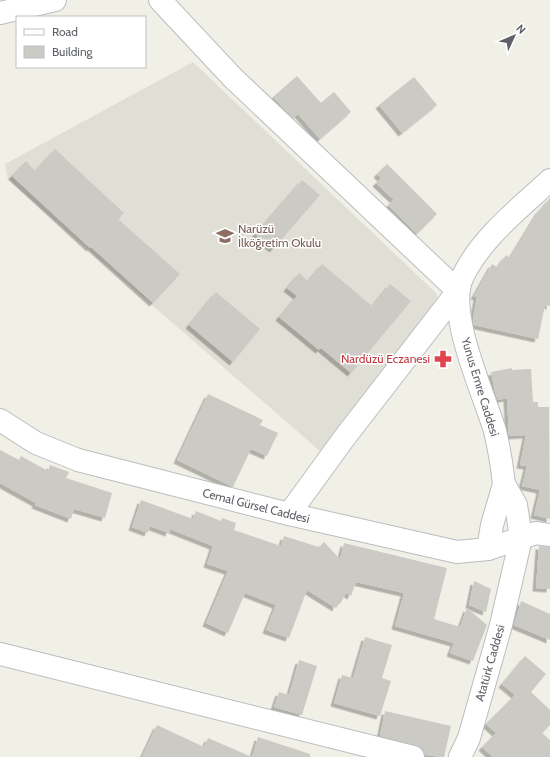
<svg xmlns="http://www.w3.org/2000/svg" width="550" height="757" font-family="Cabin,sans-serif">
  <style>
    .education { fill: #e0dfd5 }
    .building { fill: #cccac4; filter: url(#shadow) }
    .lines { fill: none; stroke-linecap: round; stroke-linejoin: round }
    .minor-casing { stroke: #bbbdc2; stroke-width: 24 }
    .minor { stroke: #fff; stroke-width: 22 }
    .labels { text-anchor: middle; stroke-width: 3; stroke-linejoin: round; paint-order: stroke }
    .education-label { font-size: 12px; fill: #785e54; stroke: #fff; text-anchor: start }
    .health-label { font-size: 12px; fill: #be3a42; stroke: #fff; text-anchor: end }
    .street-label { font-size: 12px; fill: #5e6167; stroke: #fff }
  </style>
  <defs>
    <filter id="shadow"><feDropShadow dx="-3.5" dy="3.5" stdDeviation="0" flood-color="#0004"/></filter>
  </defs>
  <rect width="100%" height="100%" fill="#f0f0e7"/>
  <path class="education" d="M193 62 436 293 440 304 320 451 8 180 5 164Z"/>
  <g class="building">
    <path d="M297 76 321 103 334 92 351 112 320 139 298 114 293 118 273 97Z"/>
    <path d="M414 77 437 105 402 133 379 105Z"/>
    <path d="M55 149 124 213 118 219 180 274 153 303 91 247 90 248 12 176 26 161 35 171Z"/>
    <path d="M387 164 437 214 417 234 388 205 394 200 376 183 381 178 377 174Z"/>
    <path d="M302 180 320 195 273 249 255 234Z"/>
    <path d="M550 198V306L545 305 538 339 474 325 473 318 477 297 474 296 492 264 497 267 506 255 510 258 538 212Z"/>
    <path d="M322 264 372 306 390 284 411 301 351 373 321 348 319 350 279 317 297 296 287 288 299 273 308 281Z"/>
    <path d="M216 292 260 329 233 362 189 325Z"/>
    <path d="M512 368V370L531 369 533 402H538V407H549L550 519 534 515 540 490 522 486 527 466 520 465 526 435 509 436 507 398 498 400 495 392 491 372Z"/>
    <path d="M208 394 263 420 260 425 278 433 267 456 251 449 233 487 177 460Z"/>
    <path d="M0 450 19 460 21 456 48 471 50 465 69 472 66 478 112 493 105 518 74 509 71 519 35 505 36 503 0 483Z"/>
    <path d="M141 500 193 519 196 511 221 521 222 518 236 523 234 530 281 546 284 536 319 547 324 542 340 559 344 543 447 568 434 619 460 627 467 608 487 625 473 661 450 653 454 643 395 626 404 593 356 582 351 596 346 593 340 604 337 603 336 608 307 590 289 638 266 630 276 605 245 593 228 633 206 623 228 571 207 564 213 546 170 529 169 533 150 526 148 533 132 527Z"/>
    <path d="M539 546 550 547V589L536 588Z"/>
    <path d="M474 581 491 589 486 612 469 605Z"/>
    <path d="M521 601 550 614V640L514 625Z"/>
    <path d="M365 637 392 645 382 678 391 681 380 716 334 703 342 675 353 678Z"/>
    <path d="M525 656 546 674 531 692 550 710V725L542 733 550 740V757H493L482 747 496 733 486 724 515 695 502 684Z"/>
    <path d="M299 660 317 666 302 715 274 707 279 692 289 695Z"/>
    <path d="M385 711 451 726 444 757 425 755 422 748 416 745 380 736Z"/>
    <path d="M157 725 204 747 208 738 252 757H142Z"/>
    <path d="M258 737 310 754V757H252Z"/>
  </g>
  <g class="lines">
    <g class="minor-casing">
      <g id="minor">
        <path d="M160 0 233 78 458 291 345 437 289 514"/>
        <path d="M0 13 55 0"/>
        <path d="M0 420 36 443 78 460 289 514 457 552 488 549 536 533 550 535"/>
        <path d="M504 484C502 466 499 448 495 431 484 394 445 311 463 276 482 237 519 209 550 180"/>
        <path d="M0 654 413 757"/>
        <path d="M460 757 469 738 501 625 521 538 516 505 504 484 492 525 488 549"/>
      </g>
    </g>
    <use href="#minor" class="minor"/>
  </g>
  <defs>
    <g id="school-bare" transform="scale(1.38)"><path d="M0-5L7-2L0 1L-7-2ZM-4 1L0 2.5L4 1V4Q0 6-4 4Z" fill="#8d6e63" stroke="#fff" stroke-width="2.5" paint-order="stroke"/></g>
    <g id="pharmacy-bare" transform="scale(1.38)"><path d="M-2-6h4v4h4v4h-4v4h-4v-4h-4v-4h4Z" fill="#e0444e" stroke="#fff" stroke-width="2.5" paint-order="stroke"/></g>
  </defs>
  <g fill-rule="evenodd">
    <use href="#school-bare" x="225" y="236"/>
    <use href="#pharmacy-bare" x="443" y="359"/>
  </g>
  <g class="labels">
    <g class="education-label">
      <text x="238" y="233">Narüzü<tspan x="238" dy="14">İlköğretim Okulu</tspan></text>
    </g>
    <g class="health-label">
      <text x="430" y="363">Nardüzü Eczanesi</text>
    </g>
    <g class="street-label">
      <text transform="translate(480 387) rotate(73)" y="4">Yunus Emre Caddesi</text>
      <text transform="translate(256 506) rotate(14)" y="4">Cemal Gürsel Caddesi</text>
      <text transform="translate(490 663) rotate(-74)" y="4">Atatürk Caddesi</text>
    </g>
  </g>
  <rect x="16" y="16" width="130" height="52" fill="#ffffff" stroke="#bfc0c2"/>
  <rect x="24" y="29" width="20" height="6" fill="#ffffff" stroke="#bfc0c2"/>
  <text x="52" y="36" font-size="12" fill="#5e6167">Road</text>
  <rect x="24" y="46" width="20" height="12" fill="#cccac4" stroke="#bfc0c2"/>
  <text x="52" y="56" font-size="12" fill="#5e6167">Building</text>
  <g transform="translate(514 36) rotate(46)" stroke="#ffffff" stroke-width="3" paint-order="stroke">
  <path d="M0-3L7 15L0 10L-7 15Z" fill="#5e6167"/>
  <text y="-6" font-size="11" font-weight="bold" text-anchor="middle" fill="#5e6167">N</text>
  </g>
</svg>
